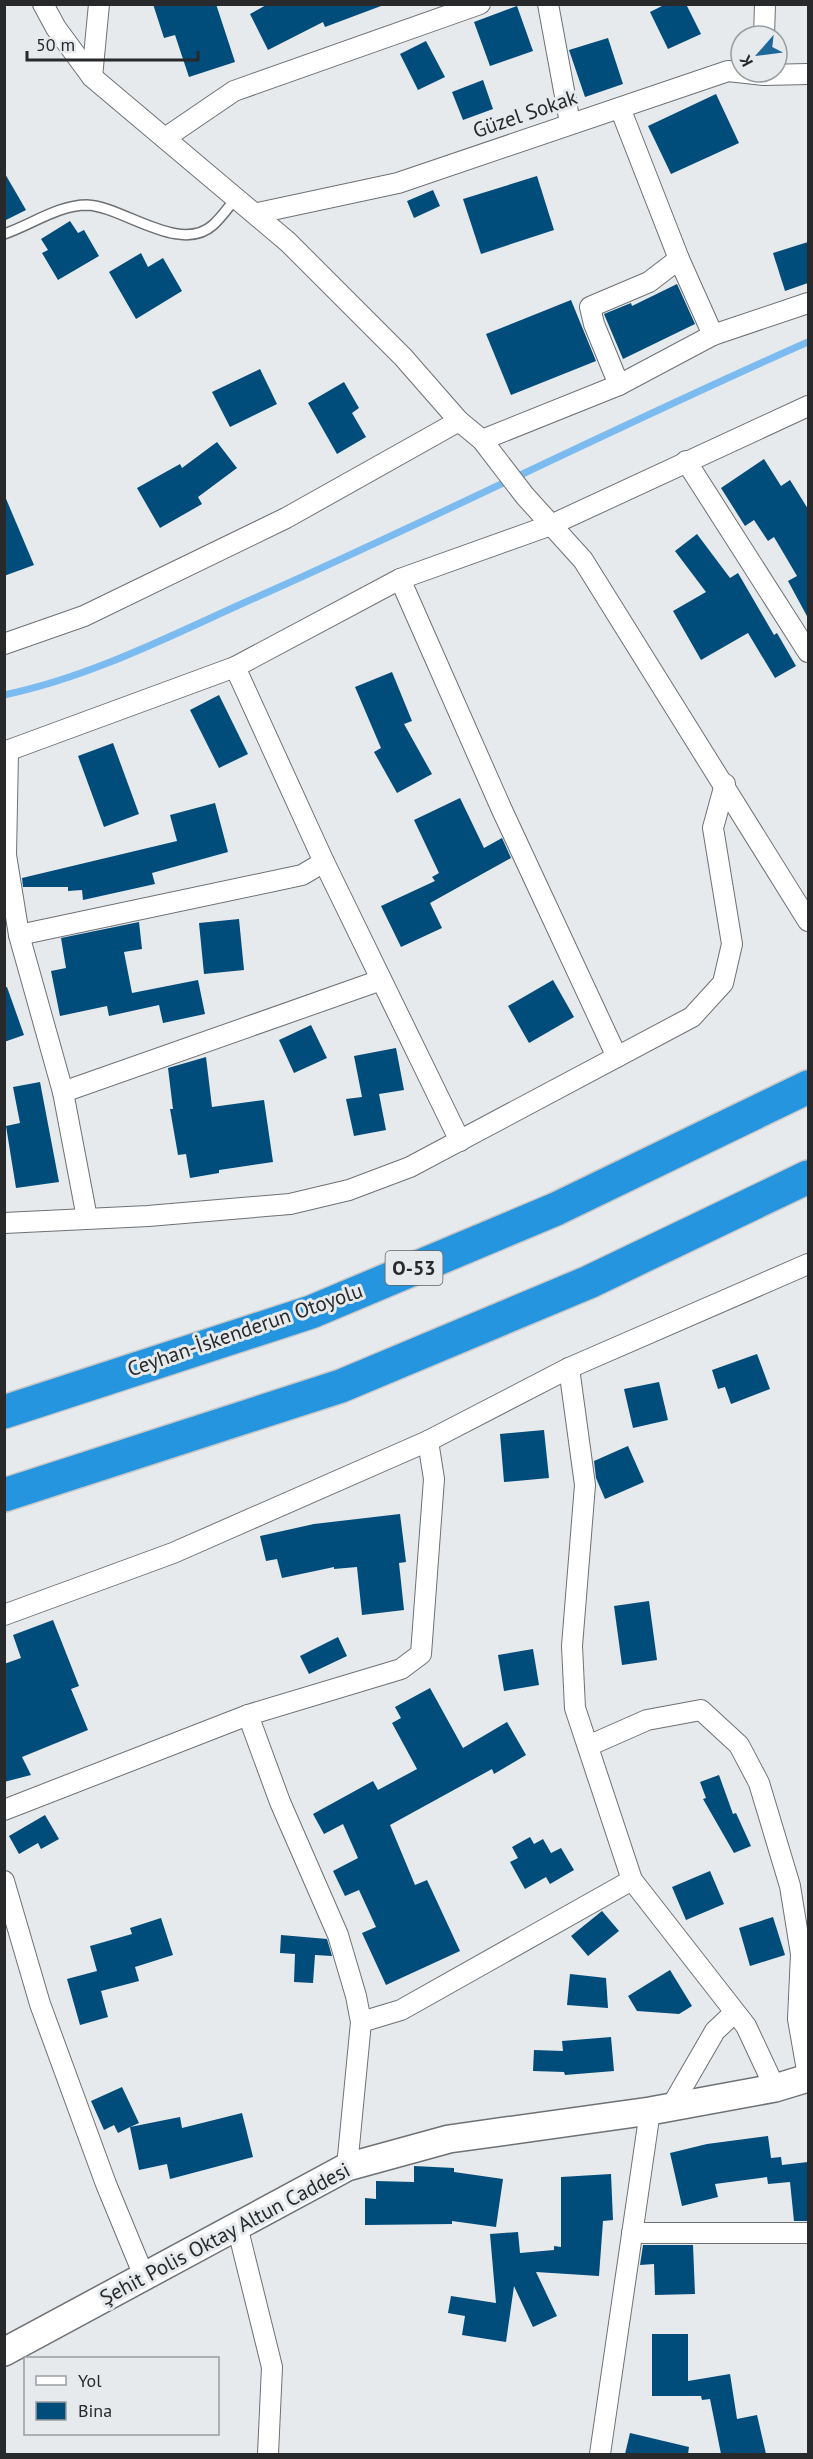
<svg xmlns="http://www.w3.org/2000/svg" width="813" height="2459" font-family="'PT Sans',sans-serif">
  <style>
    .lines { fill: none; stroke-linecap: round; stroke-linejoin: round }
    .stream { stroke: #7bbbf0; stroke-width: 7 }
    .building { fill: #004c7a }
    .lane-casing { stroke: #6e7174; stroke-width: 12 }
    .street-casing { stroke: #6e7174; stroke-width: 22 }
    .secondary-casing { stroke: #6e7174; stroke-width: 30 }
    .highway-casing { stroke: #c7c7c8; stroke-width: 36 }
    .lane { stroke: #fff; stroke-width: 9 }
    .street { stroke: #fff; stroke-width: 20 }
    .secondary { stroke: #fff; stroke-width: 27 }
    .highway { stroke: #2595e0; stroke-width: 33 }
    .labels { text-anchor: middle; stroke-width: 6; stroke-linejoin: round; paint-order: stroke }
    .shield { fill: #e7eaed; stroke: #616364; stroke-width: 1.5 }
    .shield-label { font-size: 20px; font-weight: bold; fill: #27292a }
    .street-label { font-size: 21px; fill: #27292a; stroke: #e7eaed }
  </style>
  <rect width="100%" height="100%" fill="#e7eaed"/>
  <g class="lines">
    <path class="stream" d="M4 695C96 676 181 630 266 593 448 512 626 422 808 342"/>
  </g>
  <g class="building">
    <path d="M153 4H216L235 62 189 77 175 35 164 38Z"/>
    <path d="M268 4H381V6L325 27 323 22 268 50 250 14Z"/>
    <path d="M666 4H686L701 34 668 49 650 12Z"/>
    <path d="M517 6 533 51 490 66 474 22Z"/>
    <path d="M608 38 623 84 585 97 569 50Z"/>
    <path d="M426 41 445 77 418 90 400 54Z"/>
    <path d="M483 80 493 109 463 120 452 92Z"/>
    <path d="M716 94 739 143 671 174 648 126Z"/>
    <path d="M4 172 26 210 4 221Z"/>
    <path d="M537 176 554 230 481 254 463 199Z"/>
    <path d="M433 190 440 206 414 218 407 201Z"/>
    <path d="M70 221 78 233 84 230 99 256 58 280 42 253 48 250 41 239Z"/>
    <path d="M808 242V283L785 291 773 253Z"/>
    <path d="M141 253 148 267 163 258 182 291 136 319 109 272Z"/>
    <path d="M677 284 695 324 623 359 604 314 631 303 632 306Z"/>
    <path d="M571 300 596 361 511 395 486 334Z"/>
    <path d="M260 369 277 404 230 427 212 392Z"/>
    <path d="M344 382 359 408 352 413 366 437 337 454 308 403Z"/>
    <path d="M217 442 237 468 198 497 202 504 160 528 137 488 180 464 182 468Z"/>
    <path d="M764 459 781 486 790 480 808 509V618L788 581 797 576 774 537 768 541 754 520 745 526 721 488Z"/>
    <path d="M4 494 34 565 4 576Z"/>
    <path d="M697 534 730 578 738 573 774 635 777 633 796 666 775 678 748 633 701 660 673 611 706 592 675 551Z"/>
    <path d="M392 672 412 721 404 724 432 774 397 793 374 752 381 748 355 687Z"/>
    <path d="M219 695 248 754 219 768 190 710Z"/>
    <path d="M113 743 139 814 104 827 78 756Z"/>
    <path d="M460 798 484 848 502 838 511 858 430 903 442 928 401 947 381 906 435 881 432 877 439 873 414 820Z"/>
    <path d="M215 803 228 852 152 873 155 884 83 900 82 890 68 891V887H23L22 878 177 841 170 815Z"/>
    <path d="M239 919 244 970 204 974 199 923Z"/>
    <path d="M139 922 142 949 124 952 132 993 198 980 205 1014 163 1023 159 1005 109 1016 107 1006 60 1016 51 971 66 968 61 938Z"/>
    <path d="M553 980 574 1017 529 1043 508 1006Z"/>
    <path d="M7 987 24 1035 4 1042V988Z"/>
    <path d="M311 1025 327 1058 294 1073 279 1040Z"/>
    <path d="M396 1048 404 1090 379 1094 386 1130 354 1136 346 1099 362 1097 354 1056Z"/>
    <path d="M206 1057 212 1107 264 1100 273 1162 219 1170V1173L190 1178 186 1154 178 1155 170 1109H173L168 1068Z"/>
    <path d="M40 1082 59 1182 16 1188 6 1126 20 1123 13 1087Z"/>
    <path d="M757 1354 770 1389 731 1404 725 1387 718 1389 712 1370Z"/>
    <path d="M659 1382 668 1420 633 1428 624 1389Z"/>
    <path d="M544 1430 549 1478 504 1482 500 1434Z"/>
    <path d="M628 1446 644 1482 605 1499 596 1478 594 1461Z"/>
    <path d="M400 1514 406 1562 399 1563 404 1610 362 1615 357 1567 334 1569V1567L282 1578 277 1559 266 1561 260 1536 314 1524Z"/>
    <path d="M649 1601 657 1660 622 1665 614 1606Z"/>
    <path d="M53 1620 79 1686 71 1689 88 1730 22 1757 31 1775 4 1782V1664L21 1658 13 1635Z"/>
    <path d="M338 1637 347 1656 309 1674 300 1656Z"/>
    <path d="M533 1649 539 1685 504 1691 498 1655Z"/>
    <path d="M430 1688 463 1748 507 1722 526 1755 494 1774 492 1769 390 1825 415 1885 427 1880 460 1951 386 1985 362 1933 376 1927 359 1890 345 1896 333 1871 358 1858 343 1824 324 1834 313 1814 373 1781 378 1790 417 1769 392 1723 401 1718 395 1707Z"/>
    <path d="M719 1775 733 1814 736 1813 751 1846 734 1853 703 1799 706 1798 700 1782Z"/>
    <path d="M45 1815 59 1839 41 1849 38 1843 19 1854 9 1836Z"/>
    <path d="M530 1837 534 1844 543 1839 551 1853 561 1848 574 1870 550 1884 546 1877 525 1889 510 1862 518 1858 512 1847Z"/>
    <path d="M710 1871 724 1904 686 1920 672 1887Z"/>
    <path d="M602 1911 619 1931 588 1956 571 1936Z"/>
    <path d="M773 1917 785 1955 750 1966 739 1928Z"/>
    <path d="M161 1918 173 1955 135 1967 139 1981 101 1991 108 2017 80 2025 67 1979 97 1971 90 1946 132 1934 130 1928Z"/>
    <path d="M281 1935 327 1939 332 1956 315 1955 313 1983 294 1982 295 1954 280 1953Z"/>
    <path d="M670 1970 692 2006 679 2014 637 2011 628 1996Z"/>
    <path d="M570 1974 606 1978 608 2008 567 2005Z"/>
    <path d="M611 2037 614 2071 565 2075 564 2072 533 2071 534 2050 563 2051 562 2041Z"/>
    <path d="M122 2087 139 2123 130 2127 180 2117 182 2128 242 2113 253 2157 170 2179 167 2164 139 2170 130 2127 118 2133 114 2125 104 2130 91 2101Z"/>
    <path d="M768 2136 771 2158 781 2157 782 2165 808 2162V2221H794L790 2182 768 2184 767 2177 715 2184 718 2197 682 2206 670 2153 707 2144Z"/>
    <path d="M414 2166 454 2168V2172L503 2179 496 2227 452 2221V2224L365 2225V2198L376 2199V2181L414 2182Z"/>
    <path d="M611 2174 613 2220 603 2221 599 2276 536 2272 557 2316 533 2327 514 2286 506 2342 462 2335 465 2316 448 2313 451 2296 496 2303 490 2234 518 2232 520 2253 554 2250V2246L561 2247V2177Z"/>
    <path d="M643 2245H693L695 2294 655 2295 654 2264 640 2265Z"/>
    <path d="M652 2334H688V2381L730 2374 737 2419 757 2415 766 2454H721L710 2399 702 2400 701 2396H652Z"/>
    <path d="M630 2433 689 2447 688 2454H625Z"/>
  </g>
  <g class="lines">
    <g class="lane-casing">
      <path id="lane" d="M4 234C31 225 58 205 87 205 122 206 180 255 213 225 222 217 229 206 237 197"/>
    </g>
    <g class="street-casing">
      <g id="street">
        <path d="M43 4 56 28 92 77 288 242 403 357 459 421 482 440 525 496 583 560 808 921"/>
        <path d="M548 4 570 123"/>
        <path d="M764 36 765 4"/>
        <path d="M92 77 99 4"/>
        <path d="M620 108 679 259 713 335"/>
        <path d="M165 138 234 91 480 4"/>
        <path d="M258 213 398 183 728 71 764 75 808 74"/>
        <path d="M619 385 594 324 590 307 649 282 679 259"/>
        <path d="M482 440 619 385 713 335 808 303"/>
        <path d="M686 461 808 652"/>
        <path d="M400 579 502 810 617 1057"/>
        <path d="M4 644 84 616 286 518 459 421"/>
        <path d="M235 667 324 862 460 1141"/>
        <path d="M4 752 235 667 400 579 551 525 808 406"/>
        <path d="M8 752 6 855 19 935 63 1092 87 1218"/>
        <path d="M19 935 302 875 324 862"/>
        <path d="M63 1092 381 980"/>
        <path d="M4 1223 148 1216 290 1204 349 1190 410 1167 692 1017 723 983 732 944 713 828 725 784"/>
        <path d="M569 1368 585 1485 572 1646 575 1708 632 1880 746 2026 775 2088"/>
        <path d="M4 1615 173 1553 428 1441 569 1368 808 1264"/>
        <path d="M248 1715 280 1802 338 1935 356 1996 361 2022 347 2167"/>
        <path d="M588 1746 647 1720 701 1710 739 1745 759 1783 790 1886 801 1954 798 2019 808 2076"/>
        <path d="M4 1810 248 1715 401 1669 421 1654 434 1479 428 1441"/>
        <path d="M4 1881 40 2004 106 2184 144 2276"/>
        <path d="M361 2022 401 2010 632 1880"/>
        <path d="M671 2107 715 2031 734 2013"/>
        <path d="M237 2226 272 2367 268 2454"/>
        <path d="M632 2233H808"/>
        <path d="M600 2454 650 2111"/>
      </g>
    </g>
    <g class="secondary-casing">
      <path id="secondary" d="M4 2352 347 2167 449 2139 650 2111 775 2088 808 2078"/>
    </g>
    <g class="highway-casing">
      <g id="highway">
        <path d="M4 1412 311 1312 556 1209 808 1087"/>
        <path d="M4 1495 341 1386 589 1282 808 1177"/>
      </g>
    </g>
    <use href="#lane" class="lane"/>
    <use href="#street" class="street"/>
    <use href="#secondary" class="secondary"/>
    <use href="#highway" class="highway"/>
  </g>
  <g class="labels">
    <rect class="shield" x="385.5" y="1251" width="57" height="34" rx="4.5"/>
    <g class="shield-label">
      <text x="414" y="1275">O-53</text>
    </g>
    <g class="street-label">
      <text transform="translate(525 114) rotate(-19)" y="7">Güzel Sokak</text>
      <text transform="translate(245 1330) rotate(-19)" y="7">Ceyhan-İskenderun Otoyolu</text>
      <text transform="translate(225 2234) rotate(-28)" y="7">Şehit Polis Oktay Altun Caddesi</text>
    </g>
  </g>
  <rect width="813" height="2459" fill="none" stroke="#27292a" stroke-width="12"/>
  <rect x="24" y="2357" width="195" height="78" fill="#e7eaed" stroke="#9a9d9f" stroke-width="1.5"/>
  <rect x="36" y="2376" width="30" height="9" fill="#ffffff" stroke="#9a9d9f" stroke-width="1.5"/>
  <text x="78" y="2387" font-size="18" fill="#27292a">Yol</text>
  <rect x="36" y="2402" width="30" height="18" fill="#004c7a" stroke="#9a9d9f" stroke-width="1.5"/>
  <text x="78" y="2417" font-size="18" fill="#27292a">Bina</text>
  <g transform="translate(759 54) rotate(242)"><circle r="28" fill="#e7eaed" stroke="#9a9d9f" stroke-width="1.5"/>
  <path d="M0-4.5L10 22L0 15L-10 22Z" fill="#1f679b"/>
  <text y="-9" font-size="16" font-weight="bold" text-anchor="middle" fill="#27292a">K</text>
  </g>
  <path d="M27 51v9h171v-9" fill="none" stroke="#27292a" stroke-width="3"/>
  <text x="36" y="51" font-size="18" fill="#27292a" stroke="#e7eaed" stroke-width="4.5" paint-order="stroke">50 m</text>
</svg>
